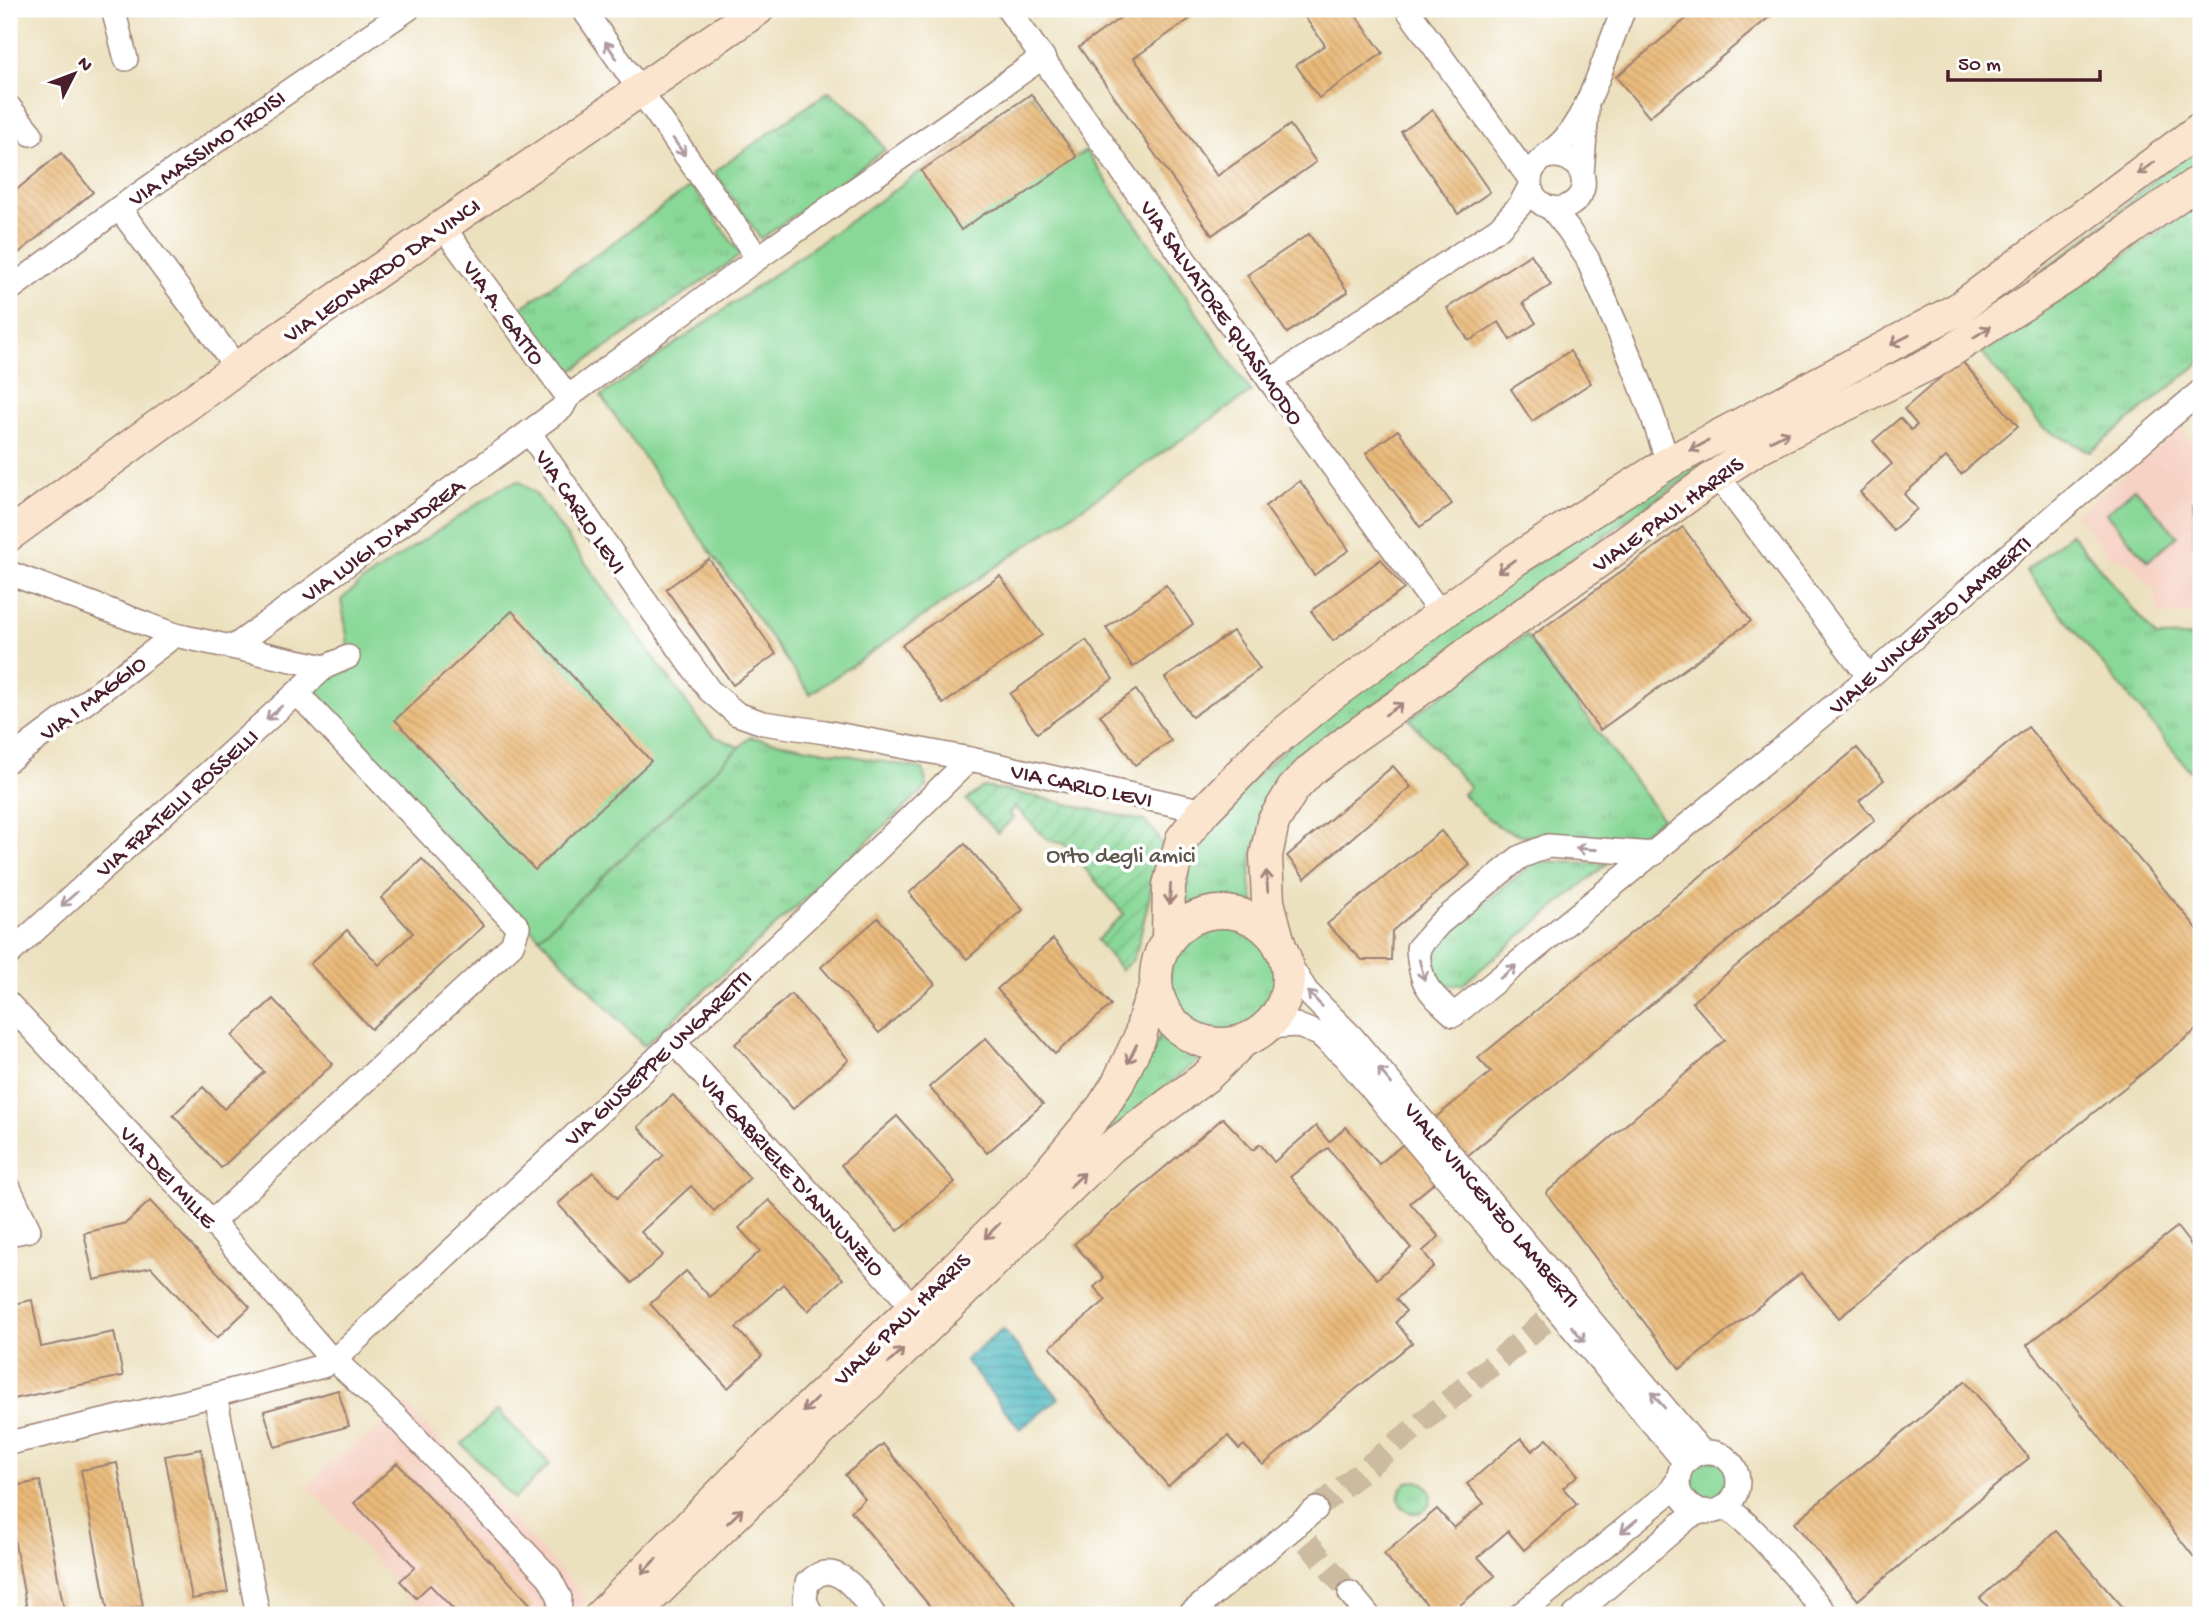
<svg xmlns="http://www.w3.org/2000/svg" width="2210" height="1624" font-family="'Gochi Hand',sans-serif">
  <style>
    .built { fill: #f6d2c4 }
    .grass { fill: url(#grass-tufts); stroke: #6a7c62; stroke-width: 2 }
    .garden { fill: url(#garden-furrows); stroke: #6a7c62; stroke-width: 2 }
    .pitch { fill: #89d898; stroke: #6a7c62; stroke-width: 2 }
    .water { fill: url(#water-rules); stroke: #4a6c75; stroke-width: 2 }
    .building { fill: url(#building-back-hatch); fill-rule: evenodd }
    .lines { fill: none; stroke-linecap: round; stroke-linejoin: round }
    .street-tunnel { stroke: #ccbaa1; stroke-width: 23; stroke-dasharray: 23 11; stroke-linecap: butt }
    .street-casing { stroke: #9b8075; stroke-width: 26 }
    .secondary-casing { stroke: #9b8075; stroke-width: 35 }
    .street { stroke: #fff; stroke-width: 23 }
    .secondary { stroke: #fbe5cf; stroke-width: 32 }
    .oneway { stroke: #ae9aa0 }
    .oneway2 { stroke: #a2827d }
    .labels { text-anchor: middle; stroke-width: 7; stroke-linejoin: round; paint-order: stroke }
    .street-label { font-size: 23px; fill: #4a1f2b; stroke: #fff }
    .park-label { font-size: 23px; fill: #5d564c; stroke: #fff }
  </style>
  <defs>
    <pattern id="grass-tufts" width="24" height="20" patternUnits="userSpaceOnUse" patternTransform="scale(1.75)"><rect width="24" height="20" fill="#89d898"/><path d="M3 7l-1-3M5 7V3M7 7l1-3M15 17l-1-3M17 17v-4M19 17l1-3" fill="none" stroke="#78b983"/></pattern>
    <pattern id="garden-furrows" width="10" height="10" patternUnits="userSpaceOnUse" patternTransform="scale(1.75)"><rect width="10" height="10" fill="#89d898"/><path d="M-1 1l2-2M0 10L10 0M9 11l2-2" fill="none" stroke="#78b983"/></pattern>
    <pattern id="water-rules" width="6" height="5" patternUnits="userSpaceOnUse" patternTransform="scale(1.75)"><rect width="6" height="5" fill="#49b8bf"/><path d="M0 2.5h6" fill="none" stroke="#3f959b"/></pattern>
    <pattern id="building-back-hatch" width="6" height="6" patternUnits="userSpaceOnUse" patternTransform="scale(1.75)"><rect width="6" height="6" fill="#e9b979"/><path d="M-1 5l2 2M0 0l6 6M5-1l2 2" fill="none" stroke="#c99f69"/></pattern>
  </defs>
  <rect width="100%" height="100%" fill="#fff"/>
  <filter id="ink" filterUnits="userSpaceOnUse"><feTurbulence type="fractalNoise" baseFrequency=".0143" numOctaves="2"/><feDisplacementMap in="SourceGraphic" scale="14" xChannelSelector="R" yChannelSelector="G"/><feConvolveMatrix kernelMatrix="1 2 1 2 8 2 1 2 1" color-interpolation-filters="sRGB"/></filter>
  <filter id="wash" filterUnits="userSpaceOnUse"><feTurbulence type="fractalNoise" baseFrequency=".00686" numOctaves="4" result="noise"/><feDisplacementMap in="SourceGraphic" scale="28" xChannelSelector="R" yChannelSelector="G"/><feGaussianBlur stdDeviation="1.57" result="paint"/><feColorMatrix in="noise" values="0 0 0 0 0 0 0 0 0 0 0 0 0 0 0 0 0 1.4 0 .05"/><feComposite in="paint" operator="in"/></filter>
  <g filter="url(#wash)">
    <rect width="100%" height="100%" fill="#ece1bf"/>
    <g class="built">
      <path d="M2181 429 2201 452V613L2159 615 2153 589 2132 565 2110 555 2075 515Z"/>
      <path d="M405 1403 588 1600 572 1615H442L434 1608 425 1615 307 1486 332 1461 374 1432Z"/>
    </g>
    <g class="grass">
      <path d="M829 91 866 122 885 150 761 239 714 172Z"/>
      <path d="M2201 137V164L1960 332 1809 405 1692 474 1526 591 1470 635 1317 745 1290 767 1273 795 1252 857 1250 882 1255 906C1224 893 1210 894 1180 909L1197 833 1314 721 1636 492 2008 295 2058 260 2116 214Z"/>
      <path d="M692 186 741 255 563 377 517 311Z"/>
      <path d="M2201 203V362L2090 452 2043 428 1982 353 1994 343 2020 328Z"/>
      <path d="M2071 533 2156 637 2201 636V784L2026 571Z"/>
      <path d="M1526 635 1662 818 1642 834 1629 838C1593 838 1536 844 1504 829 1489 822 1474 806 1463 794L1470 787 1409 719Z"/>
      <path d="M750 737 923 769 927 787 644 1046 539 937Z"/>
      <path d="M1537 861 1607 864 1463 984C1459 984 1455 986 1451 985 1432 983 1426 957 1434 942Z"/>
      <circle cx="1224" cy="977" r="54"/>
      <path d="M1162 1031 1173 1044 1204 1055 1111 1132 1075 1165C1111 1123 1139 1082 1162 1031Z"/>
      <circle cx="1709" cy="1482" r="23"/>
      <circle cx="1415" cy="1497" r="16"/>
    </g>
    <path class="garden" d="M983 787 1009 791 1144 821 1155 832 1162 845 1137 949 1132 961 1121 970 1097 940 1124 914 1064 844 1048 840 1015 807 1009 813 1013 818 998 833 966 800Z"/>
    <g class="pitch">
      <path d="M1031 94 1076 157 1086 151 1251 392 810 694 601 396Z"/>
      <path d="M519 481 535 493 702 724 714 736 739 747 539 937 311 695 348 657C349 637 344 619 341 600L360 583 504 486Z"/>
      <path d="M2135 488 2177 536 2148 561 2106 513Z"/>
      <path d="M497 1410 550 1464 514 1499 462 1444Z"/>
    </g>
    <path class="water" d="M1003 1329 1059 1398 1020 1429 965 1360Z"/>
    <g id="blocks">
      <g class="building">
        <path d="M1133 9H1204L1134 58 1217 176 1290 125 1316 162 1212 235 1079 47Z"/>
        <path d="M1299 9H1351L1383 53 1319 98 1296 65 1325 45Z"/>
        <path d="M1698 9H1779L1649 117 1616 77Z"/>
        <path d="M1031 94 1077 157 1014 202 987 212 961 230 921 171Z"/>
        <path d="M1433 110 1490 192 1458 214 1401 132Z"/>
        <path d="M61 153 93 192 9 261V196Z"/>
        <path d="M1309 234 1348 292 1287 333 1247 275Z"/>
        <path d="M1531 254 1551 285 1523 303 1536 323 1510 340 1499 322 1469 341 1447 308Z"/>
        <path d="M1570 351 1591 383 1532 421 1511 389Z"/>
        <path d="M1961 360 2018 426 1961 474 1946 457 1904 494 1917 509 1893 530 1860 492 1892 464 1873 441 1900 418 1911 430 1917 425 1904 409Z"/>
        <path d="M1398 430 1452 504 1420 527 1366 453Z"/>
        <path d="M1300 481 1349 550 1314 575 1265 506Z"/>
        <rect x="2192" y="507" width="9" height="45"/>
        <path d="M1683 527 1751 621 1600 730 1532 636Z"/>
        <path d="M709 559 776 654 733 685 666 589Z"/>
        <path d="M1381 559 1404 589 1333 641 1311 611Z"/>
        <path d="M1000 576 1042 635 943 704 902 645Z"/>
        <path d="M1166 585 1193 624 1133 667 1106 628Z"/>
        <path d="M512 611 651 761 535 870 395 720Z"/>
        <path d="M1233 631 1260 669 1192 717 1165 678Z"/>
        <path d="M1086 640 1113 679 1037 733 1010 694Z"/>
        <path d="M1136 690 1171 741 1135 765 1100 715Z"/>
        <path d="M2028 727 2201 933V1026L1839 1318 1801 1273 1680 1369 1546 1193 1725 1040 1692 1002Z"/>
        <path d="M1857 748 1884 780 1859 801 1875 820 1410 1203 1439 1237 1423 1251 1434 1266 1396 1299 1406 1311 1396 1322 1412 1343 1263 1465 1244 1445 1239 1449 1228 1436 1168 1486 1050 1347 1106 1300 1094 1287 1104 1278 1074 1244 1223 1118 1253 1150 1260 1144 1274 1162 1316 1126 1329 1142 1346 1127 1379 1164 1491 1072 1478 1058ZM1328 1148 1411 1248 1377 1279 1290 1177Z"/>
        <path d="M1393 766 1411 787 1305 878 1287 856Z"/>
        <path d="M1441 831 1470 865 1392 931 1391 960H1362L1327 924Z"/>
        <path d="M965 844 1023 910 967 959 909 893Z"/>
        <path d="M422 859 484 926 371 1029 310 964 347 930 379 965 413 933 381 898Z"/>
        <path d="M878 918 935 984 879 1033 821 967Z"/>
        <path d="M1053 939 1111 1005 1055 1054 997 989Z"/>
        <path d="M791 994 849 1060 793 1109 735 1044Z"/>
        <path d="M273 999 333 1064 221 1168 173 1115 203 1087 224 1109 264 1072 232 1036Z"/>
        <path d="M986 1038 1043 1104 987 1153 929 1087Z"/>
        <path d="M673 1095 750 1178 714 1211 691 1186 641 1232 663 1255 632 1283 558 1204 593 1172 617 1198 664 1155 638 1127Z"/>
        <path d="M897 1116 955 1182 898 1231 841 1165Z"/>
        <path d="M769 1200 843 1279 808 1311 783 1284 736 1328 762 1356 728 1388 650 1304 686 1271 710 1297 760 1251 739 1228Z"/>
        <path d="M150 1201 250 1307 217 1338 151 1267 94 1280 84 1233 126 1223Z"/>
        <path d="M2177 1227 2201 1258V1566L2027 1345Z"/>
        <path d="M32 1300 41 1347 114 1332 123 1376 9 1400V1305Z"/>
        <path d="M1965 1381 2029 1458 1858 1600 1794 1523Z"/>
        <path d="M338 1390 349 1426 275 1447 264 1411Z"/>
        <path d="M1521 1438 1532 1451 1547 1439 1578 1475 1563 1488 1577 1504 1524 1550 1508 1531 1478 1557 1495 1576 1448 1615H1436L1384 1554 1437 1509 1454 1528 1484 1503 1467 1484Z"/>
        <path d="M883 1444 1024 1615H937L851 1511 865 1499 845 1475Z"/>
        <path d="M201 1449 228 1592 192 1599 165 1456Z"/>
        <path d="M117 1463 143 1606 108 1613 81 1470Z"/>
        <path d="M397 1463 533 1607 524 1615H459L430 1585 416 1598 400 1581 415 1567 354 1503Z"/>
        <path d="M40 1481 65 1615H28L9 1511V1487Z"/>
        <path d="M2056 1531 2130 1615H1995L1980 1598Z"/>
      </g>
    </g>
  </g>
  <g filter="url(#ink)">
    <use href="#blocks" fill-opacity="0" stroke="#9b8075" stroke-width="2"/>
    <g class="lines">
      <g class="street-tunnel">
        <path d="M1316 1509 1558 1311"/>
        <path d="M1307 1542 1350 1593"/>
      </g>
      <g class="street-casing">
        <g id="street">
          <path d="M113 9 126 59"/>
          <path d="M583 9 758 258"/>
          <path d="M1008 9 1270 381 1441 614"/>
          <path d="M1407 9 1530 179"/>
          <path d="M1043 57 758 258 568 397 562 408 529 432 638 591 709 690 737 714 763 723 825 732 970 759 1204 811"/>
          <path d="M9 107 31 134"/>
          <path d="M1546 157C1580 149 1597 189 1570 205 1549 217 1525 197 1531 174 1535 160 1558 149 1567 136 1595 100 1606 50 1624 9"/>
          <path d="M1582 174 1587 109"/>
          <path d="M119 208 237 368"/>
          <path d="M1551 208 1568 229 1587 258 1632 362 1652 414 1668 463"/>
          <path d="M443 227 568 397"/>
          <path d="M9 290 119 208 408 9"/>
          <path d="M1270 381 1499 228 1520 205 1530 186"/>
          <path d="M1717 475 1869 677"/>
          <path d="M9 573 175 635 325 667"/>
          <path d="M235 646 529 432"/>
          <path d="M9 760 175 635"/>
          <path d="M1654 854 1548 846 1520 857 1439 924 1418 948C1420 985 1428 991 1454 1015L1869 677 1998 564 2201 391"/>
          <path d="M9 954 325 667 348 657"/>
          <path d="M1284 956 1307 992 1352 1037 1702 1452"/>
          <path d="M9 1004 212 1222 325 1352"/>
          <path d="M1267 1027 1296 1025 1319 1034 1345 1057 1685 1462"/>
          <path d="M673 1041 912 1306"/>
          <path d="M9 1188 29 1230 9 1234"/>
          <path d="M212 1222 512 945 518 927 297 693"/>
          <path d="M342 1353 814 911 970 759"/>
          <path d="M342 1367 394 1415 549 1577 560 1598 559 1615"/>
          <path d="M215 1395 258 1615"/>
          <path d="M9 1443 215 1395 323 1366"/>
          <circle cx="1708" cy="1482" r="30"/>
          <path d="M1725 1507C1760 1529 1799 1583 1827 1615"/>
          <path d="M1350 1593 1368 1615"/>
          <path d="M812 1615 805 1601 807 1583C811 1580 816 1575 820 1574 843 1566 864 1599 874 1615"/>
          <path d="M1189 1615 1316 1509"/>
          <path d="M1520 1615 1670 1492 1678 1480"/>
          <path d="M1575 1615 1690 1516 1704 1511"/>
        </g>
      </g>
      <g class="secondary-casing">
        <g id="secondary">
          <path d="M9 535 237 368 758 9"/>
          <circle cx="1222" cy="978" r="66"/>
          <path d="M1168 938 1169 885 1182 839 1204 811 1262 751 1327 698 1515 560 1668 463 1958 309 2201 128"/>
          <path d="M1280 947 1268 902 1266 856 1273 822 1293 789 1311 770 1349 740 1409 698 1475 648 1585 571 1717 475 1761 446 1935 361 2069 275 2132 228 2201 180"/>
          <path d="M601 1615 768 1446 946 1277 1039 1184 1102 1108 1118 1083 1140 1037 1146 1012 1155 990"/>
          <path d="M633 1615 1111 1147 1207 1076 1241 1043"/>
        </g>
      </g>
      <use href="#street" class="street"/>
      <use href="#secondary" class="secondary"/>
    </g>
    <defs><path id="oneway-shaft" d="M-6 0H5M1.5-3L5.5 0L1.5 3" fill="none" stroke-width="1.6" stroke-linecap="round" stroke-linejoin="round" transform="scale(1.75)"/></defs>
    <g class="oneway">
      <use href="#oneway-shaft" transform="translate(611 50) rotate(-124)"/>
      <use href="#oneway-shaft" transform="translate(679 147) rotate(55)"/>
      <use href="#oneway-shaft" transform="translate(274 713) rotate(138)"/>
      <use href="#oneway-shaft" transform="translate(1586 849) rotate(-176)"/>
      <use href="#oneway-shaft" transform="translate(69 899) rotate(138)"/>
      <use href="#oneway-shaft" transform="translate(1422 970) rotate(75)"/>
      <use href="#oneway-shaft" transform="translate(1508 972) rotate(-39)"/>
      <use href="#oneway-shaft" transform="translate(1315 999) rotate(-134)"/>
      <use href="#oneway-shaft" transform="translate(1385 1076) rotate(-130)"/>
      <use href="#oneway-shaft" transform="translate(1578 1334) rotate(50)"/>
      <use href="#oneway-shaft" transform="translate(1658 1400) rotate(-130)"/>
      <use href="#oneway-shaft" transform="translate(1629 1526) rotate(140)"/>
    </g>
    <g class="oneway2">
      <use href="#oneway-shaft" transform="translate(2146 168) rotate(144)"/>
      <use href="#oneway-shaft" transform="translate(1982 332) rotate(-32)"/>
      <use href="#oneway-shaft" transform="translate(1900 340) rotate(153)"/>
      <use href="#oneway-shaft" transform="translate(1780 436) rotate(-27)"/>
      <use href="#oneway-shaft" transform="translate(1699 446) rotate(152)"/>
      <use href="#oneway-shaft" transform="translate(1506 566) rotate(144)"/>
      <use href="#oneway-shaft" transform="translate(1394 709) rotate(-34)"/>
      <use href="#oneway-shaft" transform="translate(1267 881) rotate(-94)"/>
      <use href="#oneway-shaft" transform="translate(1170 894) rotate(93)"/>
      <use href="#oneway-shaft" transform="translate(1132 1054) rotate(116)"/>
      <use href="#oneway-shaft" transform="translate(1077 1180) rotate(-44)"/>
      <use href="#oneway-shaft" transform="translate(992 1231) rotate(135)"/>
      <use href="#oneway-shaft" transform="translate(896 1356) rotate(-44)"/>
      <use href="#oneway-shaft" transform="translate(810 1405) rotate(136)"/>
      <use href="#oneway-shaft" transform="translate(735 1516) rotate(-44)"/>
      <use href="#oneway-shaft" transform="translate(649 1566) rotate(134)"/>
    </g>
  </g>
  <g class="labels">
    <g class="street-label">
      <text transform="translate(206 147) rotate(-35)" y="8">VIA MASSIMO TROISI</text>
      <text transform="translate(381 269) rotate(-35)" y="8">VIA LEONARDO DA VINCI</text>
      <text transform="translate(505 312) rotate(54)" y="8">VIA A. GATTO</text>
      <text transform="translate(1223 312) rotate(55)" y="8">VIA SALVATORE QUASIMODO</text>
      <text transform="translate(582 511) rotate(56)" y="8">VIA CARLO LEVI</text>
      <text transform="translate(1667 513) rotate(-36)" y="8">VIALE PAUL HARRIS</text>
      <text transform="translate(382 539) rotate(-36)" y="8">VIA LUIGI D'ANDREA</text>
      <text transform="translate(1929 624) rotate(-41)" y="8">VIALE VINCENZO LAMBERTI</text>
      <text transform="translate(92 697) rotate(-37)" y="8">VIA I MAGGIO</text>
      <text transform="translate(1082 784) rotate(12)" y="8">VIA CARLO LEVI</text>
      <text transform="translate(176 802) rotate(-42)" y="8">VIA FRATELLI ROSSELLI</text>
      <text transform="translate(657 1057) rotate(-43)" y="8">VIA GIUSEPPE UNGARETTI</text>
      <text transform="translate(793 1174) rotate(48)" y="8">VIA GABRIELE D'ANNUNZIO</text>
      <text transform="translate(169 1176) rotate(47)" y="8">VIA DEI MILLE</text>
      <text transform="translate(1493 1204) rotate(50)" y="8">VIALE VINCENZO LAMBERTI</text>
      <text transform="translate(901 1318) rotate(-44)" y="8">VIALE PAUL HARRIS</text>
    </g>
    <g class="park-label">
      <text x="1121" y="862">Orto degli amici</text>
    </g>
  </g>
  <rect width="2210" height="1624" fill="none" stroke="#fff" stroke-width="35"/>
  <g transform="translate(74 74) rotate(48)" stroke="#ffffff" stroke-width="5" paint-order="stroke">
  <path d="M0-5L12 26L0 18L-12 26Z" fill="#4a1f2b"/>
  <text y="-10" font-size="19" font-weight="bold" text-anchor="middle" fill="#4a1f2b">N</text>
  </g>
  <path d="M1948 70v10h152v-10" fill="none" stroke="#4a1f2b" stroke-width="3.5"/>
  <text x="1958" y="70" font-size="21" fill="#4a1f2b" stroke="#ffffff" stroke-width="5" paint-order="stroke">50 m</text>
</svg>
